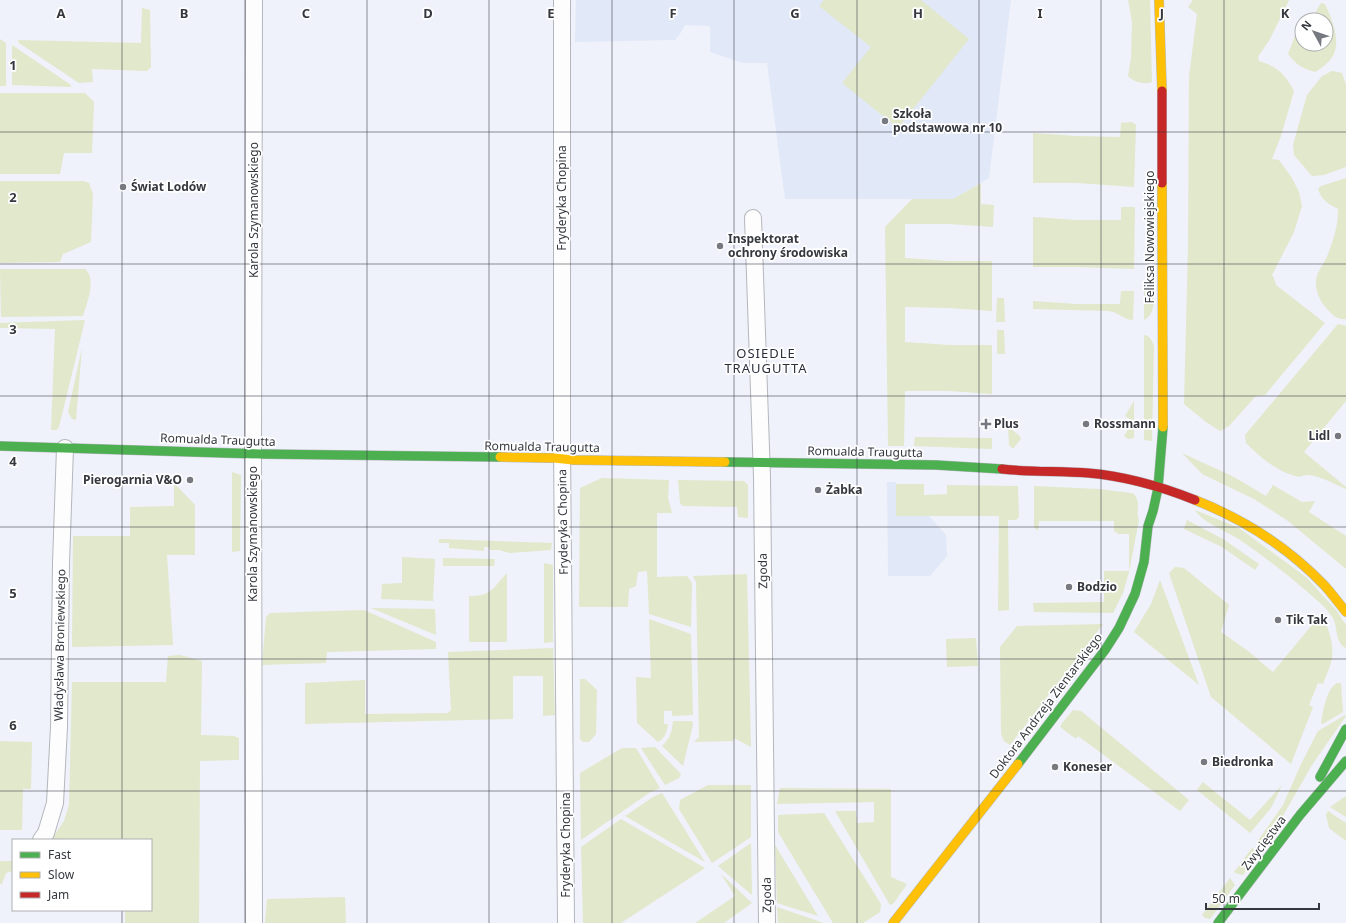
<svg xmlns="http://www.w3.org/2000/svg" width="1346" height="923" font-family="'Noto Sans',sans-serif">
  <style>
    .built { fill: #e1e8f8 }
    .green { fill: #e1e8cb }
    .lines { fill: none; stroke-linecap: round; stroke-linejoin: round }
    .street-casing { stroke: #b4b7bd; stroke-width: 18 }
    .fast-casing { stroke: #b4b7bd; stroke-width: 10 }
    .slow-casing { stroke: #b4b7bd; stroke-width: 10 }
    .jam-casing { stroke: #b4b7bd; stroke-width: 10 }
    .street { stroke: #fdfdfe; stroke-width: 16 }
    .fast { stroke: #4caf50; stroke-width: 9 }
    .slow { stroke: #ffc107; stroke-width: 9 }
    .jam { stroke: #c62828; stroke-width: 9 }
    .grid { fill: none; stroke: #35383e; stroke-width: 1; stroke-opacity: 0.55 }
    .poi-dot { fill: #767980; stroke: #fff; stroke-width: 1.5 }
    .labels { text-anchor: middle; stroke-width: 3.5; stroke-linejoin: round; paint-order: stroke }
    .poi-label { font-size: 12px; font-weight: bold; fill: #35383e; stroke: #fff; text-anchor: start }
    .street-label { font-size: 12px; fill: #35383e; stroke: #fff }
    .neighbourhood-label { font-size: 13px; letter-spacing: 1px; fill: #2a2f3b; stroke: #fff }
    .grid-label { font-size: 13px; text-anchor: middle; font-weight: bold; fill: #35383e; stroke: #fff; stroke-width: 3.5; stroke-linejoin: round; paint-order: stroke }
  </style>
  <rect width="100%" height="100%" fill="#eff2fa"/>
  <g class="built">
    <path d="M576 0H1011L989 178 953 199H785L767 63H743L710 52V26L685 25 680 34 675 40 575 42Z"/>
    <path d="M887 482H896V516H929L946 535 947 556 930 576H888Z"/>
  </g>
  <g class="green">
    <path d="M824 0H921L969 39 898 128 842 83 871 47 819 6Z"/>
    <path d="M1128 0H1150L1152 82C1144 85 1134 82 1128 76L1131 58 1132 22Z"/>
    <path d="M1193 0H1289L1270 39 1258 57 1259 61C1278 67 1285 74 1294 91L1281 136 1272 159 1279 160 1292 178 1299 192 1302 206 1294 232 1272 275 1274 278 1276 285 1325 323 1265 395 1256 396 1229 426 1220 431 1206 422 1184 404 1188 247 1189 76 1197 14 1188 7Z"/>
    <path d="M1321 3 1325 4C1330 14 1338 35 1336 46 1335 58 1324 67 1315 72 1303 69 1295 64 1288 54L1296 33 1302 29V44H1326V20H1311Z"/>
    <path d="M142 8 150 10 151 67 147 71 92 69 93 82 79 83 19 43 18 40 141 43Z"/>
    <path d="M0 39 6 43V86H0Z"/>
    <path d="M12 45 71 85V87L12 85Z"/>
    <path d="M1332 71 1342 73 1346 85V167L1324 175 1312 176 1294 155 1293 145 1307 95 1322 76Z"/>
    <path d="M0 93H85L94 102 92 153H64L60 174H0Z"/>
    <path d="M1132 122 1136 125 1134 187 1077 183H1033V133L1076 136 1120 137 1121 123Z"/>
    <path d="M1346 178V319C1340 320 1334 317 1330 312 1321 304 1313 289 1317 276 1319 269 1325 262 1328 254 1334 237 1338 227 1338 209 1329 204 1322 201 1318 189L1321 186Z"/>
    <path d="M0 181H83L89 183 93 194 91 242 63 254 60 262 0 263Z"/>
    <path d="M981 183V204L994 205 993 227 949 224H905V258L948 261H992V311L949 308 905 307V342L949 345H992V394L949 391H905L904 446H888L885 227 912 199H953Z"/>
    <path d="M1121 207H1135L1134 269 1077 267H1033V217L1077 220H1121Z"/>
    <path d="M0 269H85C97 279 87 303 83 316L1 317Z"/>
    <path d="M1144 290H1154C1153 301 1156 314 1144 320Z"/>
    <path d="M1121 291H1134L1133 320C1124 320 1120 313 1109 311L1033 309V301L1077 304H1120Z"/>
    <path d="M997 298H1004L1005 322H996Z"/>
    <path d="M85 320 59 427 57 430H51L55 329 0 328V323Z"/>
    <path d="M1338 324 1346 326V401L1304 452 1346 487V489C1336 485 1319 475 1308 475 1304 475 1299 478 1295 476 1276 471 1260 457 1246 443L1245 435Z"/>
    <path d="M997 330H1004L1005 354H997Z"/>
    <path d="M1144 335C1150 335 1152 341 1154 346L1152 441 1144 440Z"/>
    <path d="M82 348 76 420 72 419 68 412Z"/>
    <path d="M1134 401V438L1128 439 1124 436 1133 421 1125 416Z"/>
    <path d="M1008 426 1011 427C1013 433 1019 433 1021 439L1013 449 1009 445Z"/>
    <path d="M915 437 992 438V449L914 446Z"/>
    <path d="M1182 453 1234 477 1266 496 1273 485 1302 502 1315 501 1309 512 1346 536V569L1288 521 1254 499 1202 474Z"/>
    <path d="M232 472 241 475 240 551 232 552Z"/>
    <path d="M602 478 669 480 668 498 672 513H657V577L687 576 692 583 691 627 649 614 647 571 638 572 636 586 629 589 628 607H579L580 488Z"/>
    <path d="M678 480 744 481 748 485V518L738 517 737 507 683 506 680 503Z"/>
    <path d="M174 483 195 505V555H167L173 645 72 647 73 536H130V507L174 506Z"/>
    <path d="M896 484H924V495L947 494V485L1018 486 1019 517 1016 520H1008L1009 610 998 611 999 516H896Z"/>
    <path d="M1034 486 1099 489 1131 493 1134 494C1142 505 1135 509 1139 520L1129 572 1123 593 1113 613 1034 612 1033 603 1104 602V571H1129V534H1117V532H1114V521H1039L1038 531 1034 527Z"/>
    <path d="M1195 510 1239 528 1306 577 1336 610 1346 625V648C1335 643 1338 628 1333 618 1329 612 1325 607 1319 602 1294 580 1268 559 1240 540 1227 531 1203 523 1195 510Z"/>
    <path d="M1187 520 1223 539 1259 564 1255 570 1222 547 1184 529Z"/>
    <path d="M439 539 552 543 551 550 510 553 499 550H490L489 547H484V551L449 548V543H439Z"/>
    <path d="M402 557 435 559 433 601 381 599 382 584 402 583Z"/>
    <path d="M443 558 495 559 494 566H443Z"/>
    <path d="M544 563 553 565V642L544 643Z"/>
    <path d="M1175 567 1184 568 1229 605 1221 632 1248 651 1273 672 1321 614C1328 626 1334 643 1332 657 1331 666 1326 675 1323 684L1318 683 1309 705 1313 707 1291 764 1211 697 1169 573Z"/>
    <path d="M507 573V642H469V596C492 596 492 589 507 573Z"/>
    <path d="M747 574 751 747 734 738V741L694 742 699 737 696 582 693 576Z"/>
    <path d="M1160 580 1199 685 1134 632 1151 604Z"/>
    <path d="M371 608 435 609 436 635Z"/>
    <path d="M364 610 436 642V649L327 652 326 663 262 665 266 617 270 613Z"/>
    <path d="M649 619 691 634 693 715 672 716V711H664V724H668C667 732 665 738 658 742L637 723 636 677 651 678Z"/>
    <path d="M1103 624 1010 745 1004 741 1001 734 1000 647 1017 626Z"/>
    <path d="M976 638 978 666 947 667 946 639Z"/>
    <path d="M553 648 555 715 543 716V676H513V719L305 724V683L365 680V714L448 713 451 710 448 652Z"/>
    <path d="M180 655 202 661 201 735 234 736 239 738V760L200 761 199 923H125V910H151V840H51L64 821 69 805 72 682H166L168 656Z"/>
    <path d="M580 679H585L597 690 596 734 589 742H583L580 739Z"/>
    <path d="M1337 683H1341L1343 712 1323 724 1321 723C1323 712 1326 689 1337 683Z"/>
    <path d="M1073 710 1081 711 1189 800 1180 811 1078 736 1076 739 1060 727 1062 723Z"/>
    <path d="M1345 715 1346 716 1312 765 1276 828 1264 845 1261 844 1257 842 1283 805 1301 764 1318 731Z"/>
    <path d="M673 721H692L693 725 683 766 662 746C670 739 672 731 673 721Z"/>
    <path d="M0 741 32 742 31 789H23L22 830H0Z"/>
    <path d="M655 747 681 774 679 778 665 785 641 748Z"/>
    <path d="M622 748H636L660 788 649 793 581 840 580 773Z"/>
    <path d="M1203 782 1250 820 1282 785 1271 808 1250 833 1197 790Z"/>
    <path d="M708 785H751V837L712 863 679 809 680 800Z"/>
    <path d="M780 788 891 789V877L907 884 893 904 890 905 835 811H856L857 823 874 822V802L777 804Z"/>
    <path d="M662 793 705 862 625 816 653 797Z"/>
    <path d="M1346 796V817L1330 807Z"/>
    <path d="M1328 811 1346 823V841L1329 828 1326 815Z"/>
    <path d="M824 813 881 904 880 912 863 923H833L778 832V815Z"/>
    <path d="M621 819 705 868 621 923H583L581 847Z"/>
    <path d="M751 843 752 895 718 866Z"/>
    <path d="M775 845 818 916 777 903Z"/>
    <path d="M1252 848 1256 851 1257 855 1243 875 1238 874 1234 872Z"/>
    <path d="M0 861H12V871L6 873 2 884H0Z"/>
    <path d="M721 874 752 903 724 923H695L735 896Z"/>
    <path d="M1230 878 1235 885 1210 919 1205 918 1202 915Z"/>
    <path d="M345 897 346 923H265L267 899Z"/>
    <path d="M777 907 821 922 822 923H778Z"/>
  </g>
  <g class="lines">
    <g class="street-casing">
      <g id="street">
        <path d="M254 0 253 453 254 923"/>
        <path d="M562 0V445L566 923"/>
        <path d="M753 218 762 477 767 923"/>
        <path d="M41 840 46 833 55 803 59 727 61 563 65 448"/>
      </g>
    </g>
    <g class="fast-casing">
      <g id="fast">
        <path d="M0 446 260 454 500 457"/>
        <path d="M725 462 936 465 1002 469"/>
        <path d="M1018 764 1105 650 1119 628 1135 594 1144 562 1148 526 1153 511 1158 488 1163 427"/>
        <path d="M1320 777 1346 729"/>
        <path d="M1218 923 1300 815 1346 761"/>
      </g>
    </g>
    <g class="slow-casing">
      <g id="slow">
        <path d="M1159 0 1162 91"/>
        <path d="M1162 183 1163 427"/>
        <path d="M500 457 554 458 573 460 725 462"/>
        <path d="M1195 500C1243 519 1289 548 1325 586 1332 594 1339 603 1346 612"/>
        <path d="M893 923 1018 764"/>
      </g>
    </g>
    <g class="jam-casing">
      <g id="jam">
        <path d="M1162 91V183"/>
        <path d="M1002 469C1030 472 1059 471 1088 473 1124 476 1160 486 1195 500"/>
      </g>
    </g>
    <use href="#street" class="street"/>
    <use href="#fast" class="fast"/>
    <use href="#slow" class="slow"/>
    <use href="#jam" class="jam"/>
  </g>
  <path class="grid" d="M122 0V840M245 0V923M367 0V923M489 0V923M612 0V923M734 0V923M857 0V923M979 0V923M1101 0V923M1224 0V923M0 132H1346M0 264H1346M0 396H1346M0 527H1346M0 659H1346M0 791H1346M122 910V923"/>
  <g class="poi-dot">
    <circle cx="885" cy="121" r="4"/>
    <circle cx="123" cy="187" r="4"/>
    <circle cx="720" cy="246" r="4"/>
    <path d="M984 418h4v4h4v4h-4v4h-4v-4h-4v-4h4z"/>
    <circle cx="1086" cy="424" r="4"/>
    <circle cx="1338" cy="436" r="4"/>
    <circle cx="190" cy="480" r="4"/>
    <circle cx="818" cy="490" r="4"/>
    <circle cx="1069" cy="587" r="4"/>
    <circle cx="1278" cy="620" r="4"/>
    <circle cx="1204" cy="762" r="4"/>
    <circle cx="1055" cy="767" r="4"/>
  </g>
  <g class="labels">
    <g class="poi-label">
      <text x="893" y="118">Szkoła<tspan x="893" dy="14">podstawowa nr 10</tspan></text>
      <text x="131" y="191">Świat Lodów</text>
      <text x="728" y="243">Inspektorat<tspan x="728" dy="14">ochrony środowiska</tspan></text>
      <text x="994" y="428">Plus</text>
      <text x="1094" y="428">Rossmann</text>
      <text x="1330" y="440" text-anchor="end">Lidl</text>
      <text x="182" y="484" text-anchor="end">Pierogarnia V&amp;O</text>
      <text x="826" y="494">Żabka</text>
      <text x="1077" y="591">Bodzio</text>
      <text x="1286" y="624">Tik Tak</text>
      <text x="1212" y="766">Biedronka</text>
      <text x="1063" y="771">Koneser</text>
    </g>
    <g class="street-label">
      <text transform="translate(562 198) rotate(-90)" y="4">Fryderyka Chopina</text>
      <text transform="translate(254 210) rotate(-90)" y="4">Karola Szymanowskiego</text>
      <text transform="translate(1150 237) rotate(-90)" y="4">Feliksa Nowowiejskiego</text>
      <text transform="translate(218 440) rotate(2)" y="4">Romualda Traugutta</text>
      <text transform="translate(542 447) rotate(1)" y="4">Romualda Traugutta</text>
      <text transform="translate(865 452) rotate(1)" y="4">Romualda Traugutta</text>
      <text transform="translate(563 522) rotate(-91)" y="4">Fryderyka Chopina</text>
      <text transform="translate(253 534) rotate(-90)" y="4">Karola Szymanowskiego</text>
      <text transform="translate(763 571) rotate(-91)" y="4">Zgoda</text>
      <text transform="translate(60 645) rotate(-89)" y="4">Władysława Broniewskiego</text>
      <text transform="translate(1046 706) rotate(-53)" y="4">Doktora Andrzeja Zientarskiego</text>
      <text transform="translate(1264 843) rotate(-53)" y="4">Zwycięstwa</text>
      <text transform="translate(566 845) rotate(-90)" y="4">Fryderyka Chopina</text>
      <text transform="translate(767 895) rotate(-91)" y="4">Zgoda</text>
    </g>
    <g class="neighbourhood-label">
      <text x="766" y="358">OSIEDLE<tspan x="766" dy="15">TRAUGUTTA</tspan></text>
    </g>
  </g>
  <g class="grid-label">
    <text x="61" y="18">A</text>
    <text x="184" y="18">B</text>
    <text x="306" y="18">C</text>
    <text x="428" y="18">D</text>
    <text x="551" y="18">E</text>
    <text x="673" y="18">F</text>
    <text x="795" y="18">G</text>
    <text x="918" y="18">H</text>
    <text x="1040" y="18">I</text>
    <text x="1162" y="18">J</text>
    <text x="1285" y="18">K</text>
    <text x="13" y="70">1</text>
    <text x="13" y="202">2</text>
    <text x="13" y="334">3</text>
    <text x="13" y="466">4</text>
    <text x="13" y="598">5</text>
    <text x="13" y="730">6</text>
  </g>
  <rect x="12" y="839" width="140" height="72" fill="#ffffff" stroke="#aeafb2"/>
  <rect x="20" y="852" width="20" height="6" fill="#4caf50" stroke="#aeafb2"/>
  <text x="48" y="859" font-size="12" fill="#35383e">Fast</text>
  <rect x="20" y="872" width="20" height="6" fill="#ffc107" stroke="#aeafb2"/>
  <text x="48" y="879" font-size="12" fill="#35383e">Slow</text>
  <rect x="20" y="892" width="20" height="6" fill="#c62828" stroke="#aeafb2"/>
  <text x="48" y="899" font-size="12" fill="#35383e">Jam</text>
  <g transform="translate(1314 32) rotate(310)"><circle r="19" fill="#ffffff" stroke="#aeafb2"/>
  <path d="M0-3L7 15L0 10L-7 15Z" fill="#767980"/>
  <text y="-6" font-size="11" font-weight="bold" text-anchor="middle" fill="#35383e">N</text>
  </g>
  <path d="M1206 903v6h113v-6" fill="none" stroke="#35383e" stroke-width="2"/>
  <text x="1212" y="903" font-size="12" fill="#35383e" stroke="#ffffff" stroke-width="3" paint-order="stroke">50 m</text>
</svg>
